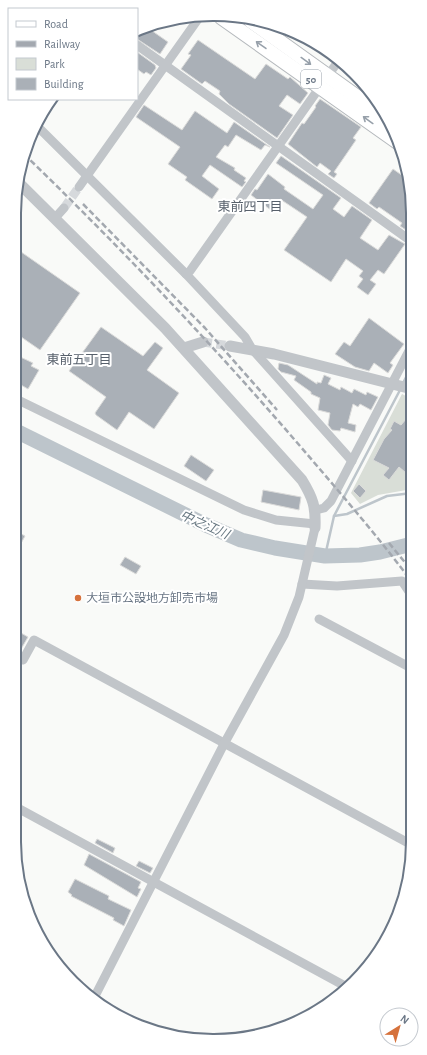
<svg xmlns="http://www.w3.org/2000/svg" width="427" height="1055" font-family="'Alegreya Sans','Noto Sans JP',sans-serif">
  <style>
    .green { fill: #d9ded7 }
    .lines { fill: none; stroke-linecap: round; stroke-linejoin: round }
    .stream { stroke: #bdc5cb; stroke-width: 2.5 }
    .river { stroke: #bdc5cb; stroke-width: 15 }
    .building { fill: #aab0b7; stroke: #dbdbda }
    .minor-tunnel { stroke: #d6d9dc; stroke-width: 9; stroke-dasharray: 9 4.5; stroke-linecap: butt }
    .primary-casing { stroke: #b5b9bd; stroke-width: 16 }
    .minor { stroke: #c1c5c9; stroke-width: 9 }
    .tertiary { stroke: #c1c5c9; stroke-width: 11 }
    .primary { stroke: #fff; stroke-width: 14 }
    .rail { stroke: #a3a8af; stroke-width: 2.5; stroke-dasharray: 6 3; stroke-linecap: butt }
    .oneway { stroke: #97a0aa }
    .poi-dot { fill: #d6723c; stroke: #fff; stroke-width: 1.5 }
    .labels { text-anchor: middle; stroke-width: 4; stroke-linejoin: round; paint-order: stroke }
    .shield { fill: #fff; stroke: #97a0aa; stroke-width: 1 }
    .shield-label { font-size: 11px; font-weight: bold; fill: #6b7786 }
    .poi-label { font-size: 12px; fill: #6b7786; stroke: #fff; text-anchor: start }
    .neighbourhood-label { font-size: 13px; fill: #58616c; stroke: #fff }
    .water-label { font-size: 13px; font-style: italic; fill: #677781; stroke: #fff }
    .rim { fill: none; stroke: #6b7786; stroke-width: 2 }
  </style>
  <rect width="100%" height="100%" fill="#f9faf8"/>
  <path class="green" d="M402 394 412 399V489L378 495 360 504 351 493Z"/>
  <g class="lines">
    <g class="stream">
      <path d="M403 383 412 366"/>
      <path d="M334 516 347 514 387 496 412 493"/>
      <path d="M325 556 334 516 400 390"/>
    </g>
    <path class="river" d="M14 430 206 525 241 540 275 548 325 556 360 555 380 552 412 544"/>
  </g>
  <g class="building">
    <path d="M148 28 168 42 160 54 137 39V31Z"/>
    <path d="M198 40 255 79 266 64 288 79 290 77 308 93 300 104 287 95 279 106 293 115 277 138 229 104 219 94 220 91 205 81 202 84 181 69 191 55 188 54Z"/>
    <path d="M137 52 155 65 156 68 151 75 146 72 144 74 137 69Z"/>
    <path d="M320 99 361 127 353 138 356 140 334 172 337 174 334 178 328 174 331 171 320 163 317 167 288 144 302 123 304 124 316 107 315 106Z"/>
    <path d="M144 105 182 130 195 111 227 133 234 122 270 147 265 145 261 150 236 135 228 147 225 145 216 157 235 168 234 170 246 178 244 181 246 182 242 187 210 165 202 176 219 189 212 199 185 180 187 177 168 164 180 147 136 117Z"/>
    <path d="M281 156 341 198 333 209 344 217 352 206 372 220 360 238 378 250 389 235 405 244 384 274 378 270 370 280 376 284 368 295 357 287 363 279 359 276 363 271 346 259 331 282 284 250 307 217 280 199 272 211 251 195 255 189 257 190 268 174 285 187 284 189 313 209 323 195 276 163Z"/>
    <path d="M393 169 410 181 411 187V229L409 232 400 226 402 223 379 207 377 209 369 203Z"/>
    <path d="M14 247 80 293 40 350 14 332Z"/>
    <path d="M369 318 404 344 390 363 393 365 388 373 374 363 369 371 355 367 335 354 344 342 350 346Z"/>
    <path d="M101 327 143 356 155 342 163 348 147 370 179 393 154 429 129 412 117 430 96 415 95 413 106 397 69 371Z"/>
    <path d="M14 354 33 363 31 366 39 370 28 389 14 381Z"/>
    <path d="M279 363 288 365 317 384V382L321 383 324 375 331 378 328 384 340 390 341 387 352 393 354 389 366 395 367 392 378 397 371 410 360 404 358 407 353 404 348 423 356 425 355 432 341 428 340 431 332 430 328 425 330 413 318 410 320 398 311 394V392L294 380 296 376 281 372 278 369Z"/>
    <path d="M412 412V478L399 467 389 480 383 475 389 468 373 460 384 439 392 430 390 429 394 421 401 425Z"/>
    <path d="M191 455 214 470 206 481 184 466Z"/>
    <path d="M359 484 366 491 360 498 353 491Z"/>
    <path d="M263 490 301 497 299 510 261 502Z"/>
    <path d="M14 530 25 536 14 556Z"/>
    <path d="M125 557 141 566 136 574 120 565Z"/>
    <path d="M14 629 28 637 21 649 14 646Z"/>
    <path d="M97 839 115 848 113 853 95 843Z"/>
    <path d="M89 854 141 882 138 888 141 889 137 897 84 865Z"/>
    <path d="M139 861 153 868 150 873 136 866Z"/>
    <path d="M75 879 109 896 108 899 131 910 124 926 113 920 114 918 71 896 72 895 68 892Z"/>
  </g>
  <g class="lines">
    <g class="minor-tunnel">
      <path d="M64 208 79 187"/>
      <path d="M203 342 230 346"/>
    </g>
    <g class="primary-casing">
      <g id="primary">
        <path d="M221 17 399 143"/>
        <path d="M251 21 385 117"/>
      </g>
    </g>
    <g class="minor">
      <path d="M137 45 411 241"/>
      <path d="M38 127 186 274 245 337 252 349 352 461"/>
      <path d="M79 187 201 15"/>
      <path d="M55 218 64 208"/>
      <path d="M186 274 190 271 339 60"/>
      <path d="M14 398 244 510 276 520 315 524"/>
      <path d="M316 510 324 508 331 501 412 345"/>
      <path d="M302 584 337 586 402 581 412 596"/>
      <path d="M319 619 413 669"/>
      <path d="M14 655 23 660 34 640 412 845"/>
      <path d="M14 806 345 986"/>
      <path d="M94 998 224 744 284 635 299 597 315 528"/>
    </g>
    <g class="tertiary">
      <path d="M19 183 165 328 302 480C313 498 316 507 315 528"/>
      <path d="M230 346 274 354 412 389"/>
      <path d="M184 348 203 342"/>
    </g>
    <use href="#primary" class="primary"/>
    <g class="rail">
      <path d="M24 154C123 250 217 349 306 453 342 495 379 538 412 582"/>
      <path d="M83 204 205 328 277 410"/>
      <path d="M389 543 412 571"/>
    </g>
  </g>
  <defs><path id="oneway-shaft" d="M-6 0H5M1.5-3L5.5 0L1.5 3" fill="none" stroke-width="1.6" stroke-linecap="round" stroke-linejoin="round"/></defs>
  <g class="oneway">
    <use href="#oneway-shaft" transform="translate(261 45) rotate(-145)"/>
    <use href="#oneway-shaft" transform="translate(306 61) rotate(36)"/>
    <use href="#oneway-shaft" transform="translate(368 120) rotate(-144)"/>
  </g>
  <circle class="poi-dot" cx="78" cy="598" r="4"/>
  <g class="labels">
    <rect class="shield" x="301" y="70" width="20" height="18" rx="3"/>
    <g class="shield-label">
      <text x="311" y="83">50</text>
    </g>
    <g class="poi-label">
      <text x="86" y="602">大垣市公設地方卸売市場</text>
    </g>
    <g class="neighbourhood-label">
      <text x="250" y="211">東前四丁目</text>
      <text x="79" y="364">東前五丁目</text>
    </g>
    <g class="water-label">
      <text transform="translate(205 524) rotate(24)" y="5">中之江川</text>
    </g>
  </g>
  <path d="M0 0H427V1055H0ZM213 21H214A192 192 0 0 1 406 213V842A192 192 0 0 1 214 1034H213A192 192 0 0 1 21 842V213A192 192 0 0 1 213 21Z" fill="#fff" fill-rule="evenodd"/>
  <path class="rim" d="M213 21H214A192 192 0 0 1 406 213V842A192 192 0 0 1 214 1034H213A192 192 0 0 1 21 842V213A192 192 0 0 1 213 21Z"/>
  <rect x="8" y="8" width="130" height="92" fill="#ffffff" stroke="#c4c9cf"/>
  <rect x="16" y="21" width="20" height="6" fill="#ffffff" stroke="#c4c9cf"/>
  <text x="44" y="28" font-size="12" fill="#6b7786">Road</text>
  <rect x="16" y="41" width="20" height="6" fill="#a3a8af" stroke="#c4c9cf"/>
  <text x="44" y="48" font-size="12" fill="#6b7786">Railway</text>
  <rect x="16" y="58" width="20" height="12" fill="#d9ded7" stroke="#c4c9cf"/>
  <text x="44" y="68" font-size="12" fill="#6b7786">Park</text>
  <rect x="16" y="78" width="20" height="12" fill="#aab0b7" stroke="#c4c9cf"/>
  <text x="44" y="88" font-size="12" fill="#6b7786">Building</text>
  <g transform="translate(399 1027) rotate(37)"><circle r="19" fill="#ffffff" stroke="#c4c9cf"/>
  <path d="M0-3L7 15L0 10L-7 15Z" fill="#d6723c"/>
  <text y="-6" font-size="11" font-weight="bold" text-anchor="middle" fill="#6b7786">N</text>
  </g>
</svg>
